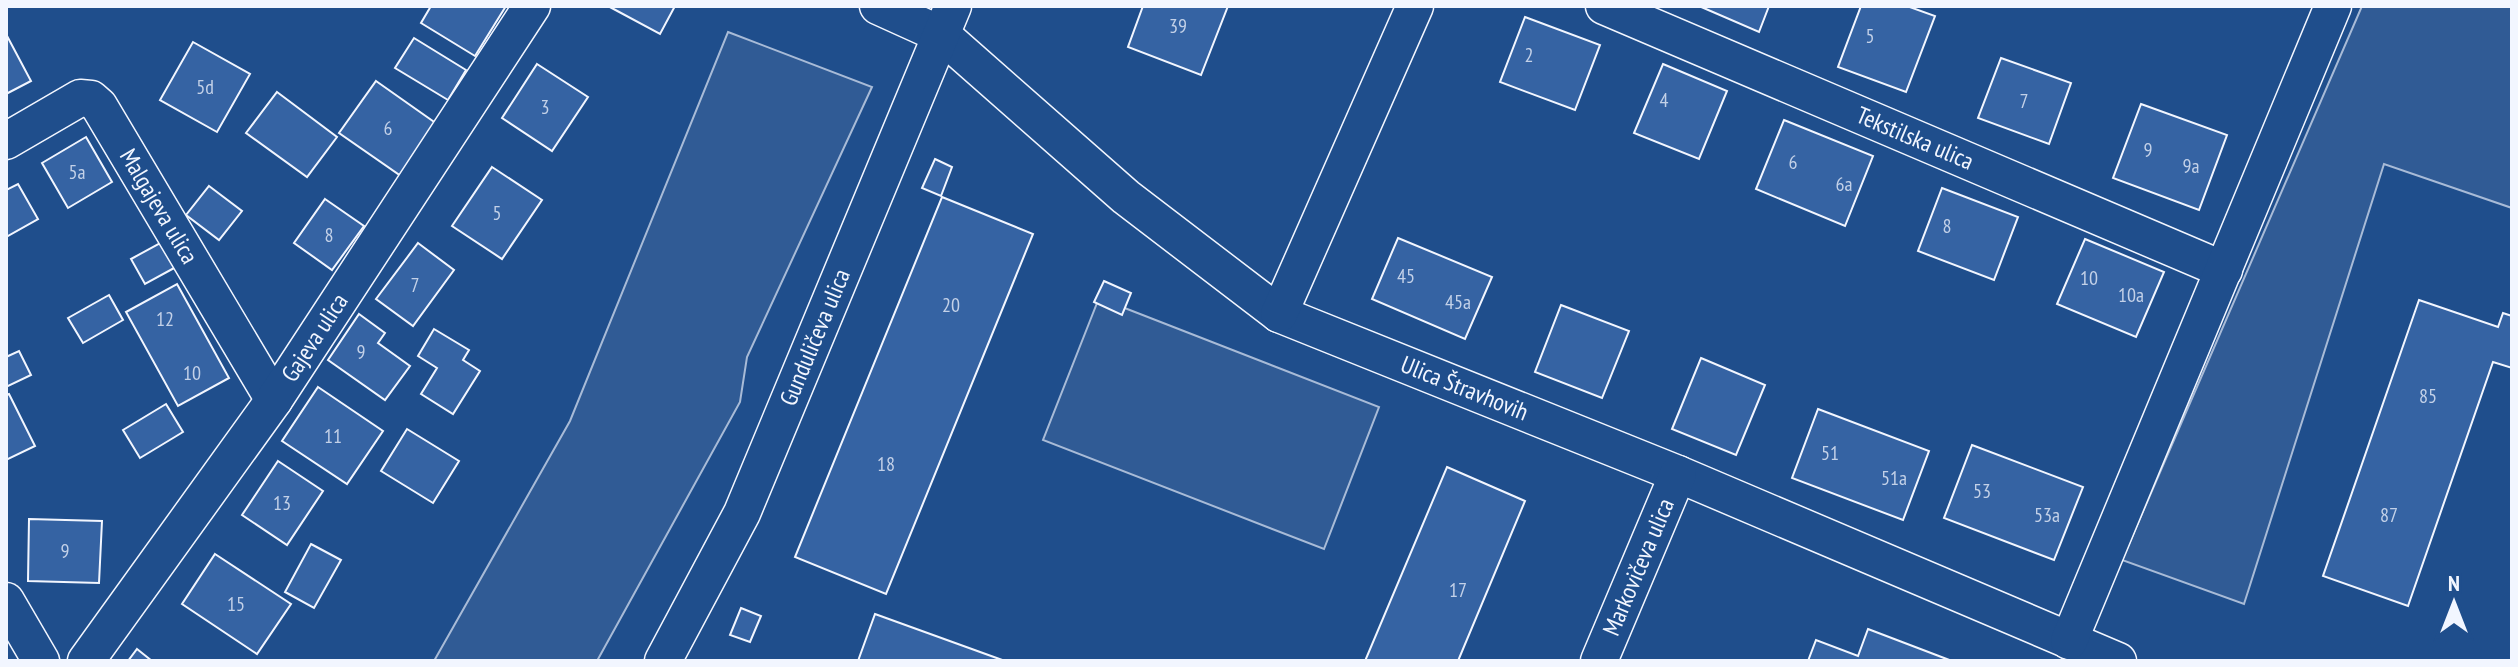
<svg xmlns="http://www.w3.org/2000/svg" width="2518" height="667" font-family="'PT Sans Narrow',sans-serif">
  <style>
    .parking { fill: #305b95; stroke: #a8bbd7; stroke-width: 2 }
    .building { fill: #3563a3; stroke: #f2f6ff; stroke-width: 2 }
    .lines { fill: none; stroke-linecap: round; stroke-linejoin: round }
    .street-casing { stroke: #f2f6ff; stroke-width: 39 }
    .street { stroke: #1f4e8c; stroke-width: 36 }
    .labels { text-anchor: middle; stroke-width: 6; stroke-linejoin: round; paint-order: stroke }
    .number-label { font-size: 20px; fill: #c3d1e8 }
    .street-label { font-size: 24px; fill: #f2f6ff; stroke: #1f4e8c }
  </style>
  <rect width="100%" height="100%" fill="#1f4e8c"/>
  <g class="parking">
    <path d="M2362 6H2512V208L2384 164 2244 604 2122 560Z"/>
    <path d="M728 32 872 87 747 357 740 402 597 661H434L570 421Z"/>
    <path d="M1099 298 1379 407 1324 549 1043 440Z"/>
  </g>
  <g class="building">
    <path d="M431 6H506L475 56 421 23Z"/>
    <path d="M608 6H675L660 34Z"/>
    <path d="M1143 6H1228L1201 75 1128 47Z"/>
    <path d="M1699 6H1769L1759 32Z"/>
    <path d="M1861 6H1907L1935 16 1906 92 1838 67Z"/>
    <path d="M1525 17 1600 45 1575 110 1500 82Z"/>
    <path d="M6 34 31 81 6 94Z"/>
    <path d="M414 38 466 70 448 100 395 68Z"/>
    <path d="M193 42 250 74 217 132 160 100Z"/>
    <path d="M2001 58 2071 83 2049 144 1978 118Z"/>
    <path d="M537 64 588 97 552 151 502 118Z"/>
    <path d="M1663 64 1727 91 1699 159 1634 133Z"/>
    <path d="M376 81 437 124 401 176 339 133Z"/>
    <path d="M277 92 337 137 307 177 246 133Z"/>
    <path d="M2141 104 2227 135 2199 210 2113 178Z"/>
    <path d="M1784 120 1873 156 1845 226 1756 189Z"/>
    <path d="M86 137 112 182 68 208 42 163Z"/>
    <path d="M935 159 952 167 941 196 922 188Z"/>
    <path d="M492 167 542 200 502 259 452 226Z"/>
    <path d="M18 184 38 219 6 237V190Z"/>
    <path d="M209 186 242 211 219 240 186 215Z"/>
    <path d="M1942 188 2018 217 1994 280 1918 251Z"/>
    <path d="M942 197 1033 234 886 594 795 557Z"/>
    <path d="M325 199 364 226 332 270 294 243Z"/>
    <path d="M1398 238 1492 277 1465 339 1372 299Z"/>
    <path d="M2085 239 2164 272 2136 337 2057 304Z"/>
    <path d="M162 242 176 267 145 284 131 259Z"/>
    <path d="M418 243 454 270 413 326 376 299Z"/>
    <path d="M1104 281 1131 293 1122 315 1094 302Z"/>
    <path d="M177 284 229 378 178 406 126 312Z"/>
    <path d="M109 295 123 320 83 343 68 318Z"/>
    <path d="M2419 300 2498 327 2503 313 2512 316V368L2493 362 2408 606 2323 576Z"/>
    <path d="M1561 305 1629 331 1602 398 1535 372Z"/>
    <path d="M359 314 385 333 378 343 410 366 385 400 328 360Z"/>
    <path d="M434 329 469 350 463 360 480 371 453 414 421 394 437 368 418 356Z"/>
    <path d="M19 351 31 375 6 387V357Z"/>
    <path d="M1701 358 1765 385 1736 455 1672 429Z"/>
    <path d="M318 387 383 431 347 484 282 441Z"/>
    <path d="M9 394 35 446 6 460V395Z"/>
    <path d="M166 404 183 432 140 458 123 430Z"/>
    <path d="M1818 409 1929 451 1903 520 1792 478Z"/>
    <path d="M407 429 459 461 433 503 381 471Z"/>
    <path d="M1972 445 2083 487 2054 560 1944 518Z"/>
    <path d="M278 461 323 491 287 545 242 515Z"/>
    <path d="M1447 467 1525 501 1458 661H1365Z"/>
    <path d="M29 519 102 521 99 583 28 581Z"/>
    <path d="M311 544 341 560 314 608 285 592Z"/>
    <path d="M215 554 291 604 257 654 182 604Z"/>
    <path d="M741 608 761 616 750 642 730 635Z"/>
    <path d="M875 614 1005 661H858Z"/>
    <path d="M1868 629 1952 661H1808L1816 640 1858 656Z"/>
    <path d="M137 649 152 661H128Z"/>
  </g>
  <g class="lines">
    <g class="street-casing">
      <g id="street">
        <path id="s1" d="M878 6 942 35 1126 197 1279 314 1678 474 2118 661"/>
        <path id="s2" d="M1604 6 2224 270"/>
        <path id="s3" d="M6 141 80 98 91 99 99 106 274 400"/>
        <path d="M1279 314 1415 6"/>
        <path d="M6 601 41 661"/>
        <path d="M2069 641 2333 6"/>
        <path id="s4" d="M86 661 274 400 532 6"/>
        <path id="s5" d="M663 661 742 513 953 6"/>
        <path id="s6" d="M1599 661 1678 474"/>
      </g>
    </g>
    <use href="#street" class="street"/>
  </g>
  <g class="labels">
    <g class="number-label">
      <text x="1178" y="33">39</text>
      <text x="1870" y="43">5</text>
      <text x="1529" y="62">2</text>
      <text x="205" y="94">5d</text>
      <text x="1664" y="107">4</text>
      <text x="2024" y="108">7</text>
      <text x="545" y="114">3</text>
      <text x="388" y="135">6</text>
      <text x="2148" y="157">9</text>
      <text x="1793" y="169">6</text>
      <text x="2191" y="173">9a</text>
      <text x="77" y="179">5a</text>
      <text x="1844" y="191">6a</text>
      <text x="497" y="220">5</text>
      <text x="1947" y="233">8</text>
      <text x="329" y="242">8</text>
      <text x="1406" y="283">45</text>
      <text x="2089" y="285">10</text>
      <text x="415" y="292">7</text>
      <text x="2131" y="302">10a</text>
      <text x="1458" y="309">45a</text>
      <text x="951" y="312">20</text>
      <text x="165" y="326">12</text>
      <text x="361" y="359">9</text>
      <text x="192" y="380">10</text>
      <text x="2428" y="403">85</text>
      <text x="333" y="443">11</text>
      <text x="1830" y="460">51</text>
      <text x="886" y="471">18</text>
      <text x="1894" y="485">51a</text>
      <text x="1982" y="498">53</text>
      <text x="282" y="510">13</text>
      <text x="2047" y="522">53a</text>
      <text x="2389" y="522">87</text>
      <text x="65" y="558">9</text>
      <text x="1458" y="597">17</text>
      <text x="236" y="611">15</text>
    </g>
    <g class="street-label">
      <text dy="8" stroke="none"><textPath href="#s2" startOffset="338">Tekstilska ulica</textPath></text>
      <text dy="8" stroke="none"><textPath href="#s3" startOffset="224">Malgajeva ulica</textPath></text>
      <text dy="8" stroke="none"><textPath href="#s5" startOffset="358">Gunduličeva ulica</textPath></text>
      <text dy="8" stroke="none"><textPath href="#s4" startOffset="396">Gajeva ulica</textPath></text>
      <text dy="8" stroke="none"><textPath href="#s1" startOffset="708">Ulica Štravhovih</textPath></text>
      <text dy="8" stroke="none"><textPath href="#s6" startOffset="102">Markovičeva ulica</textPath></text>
    </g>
  </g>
  <rect width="2518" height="667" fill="none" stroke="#f2f6ff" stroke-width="16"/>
  <g transform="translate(2454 603)" stroke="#1f4e8c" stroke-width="6" paint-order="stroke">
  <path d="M0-6L14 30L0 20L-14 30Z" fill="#f2f6ff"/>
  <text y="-12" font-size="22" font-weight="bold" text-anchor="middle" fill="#f2f6ff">N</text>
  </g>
</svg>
